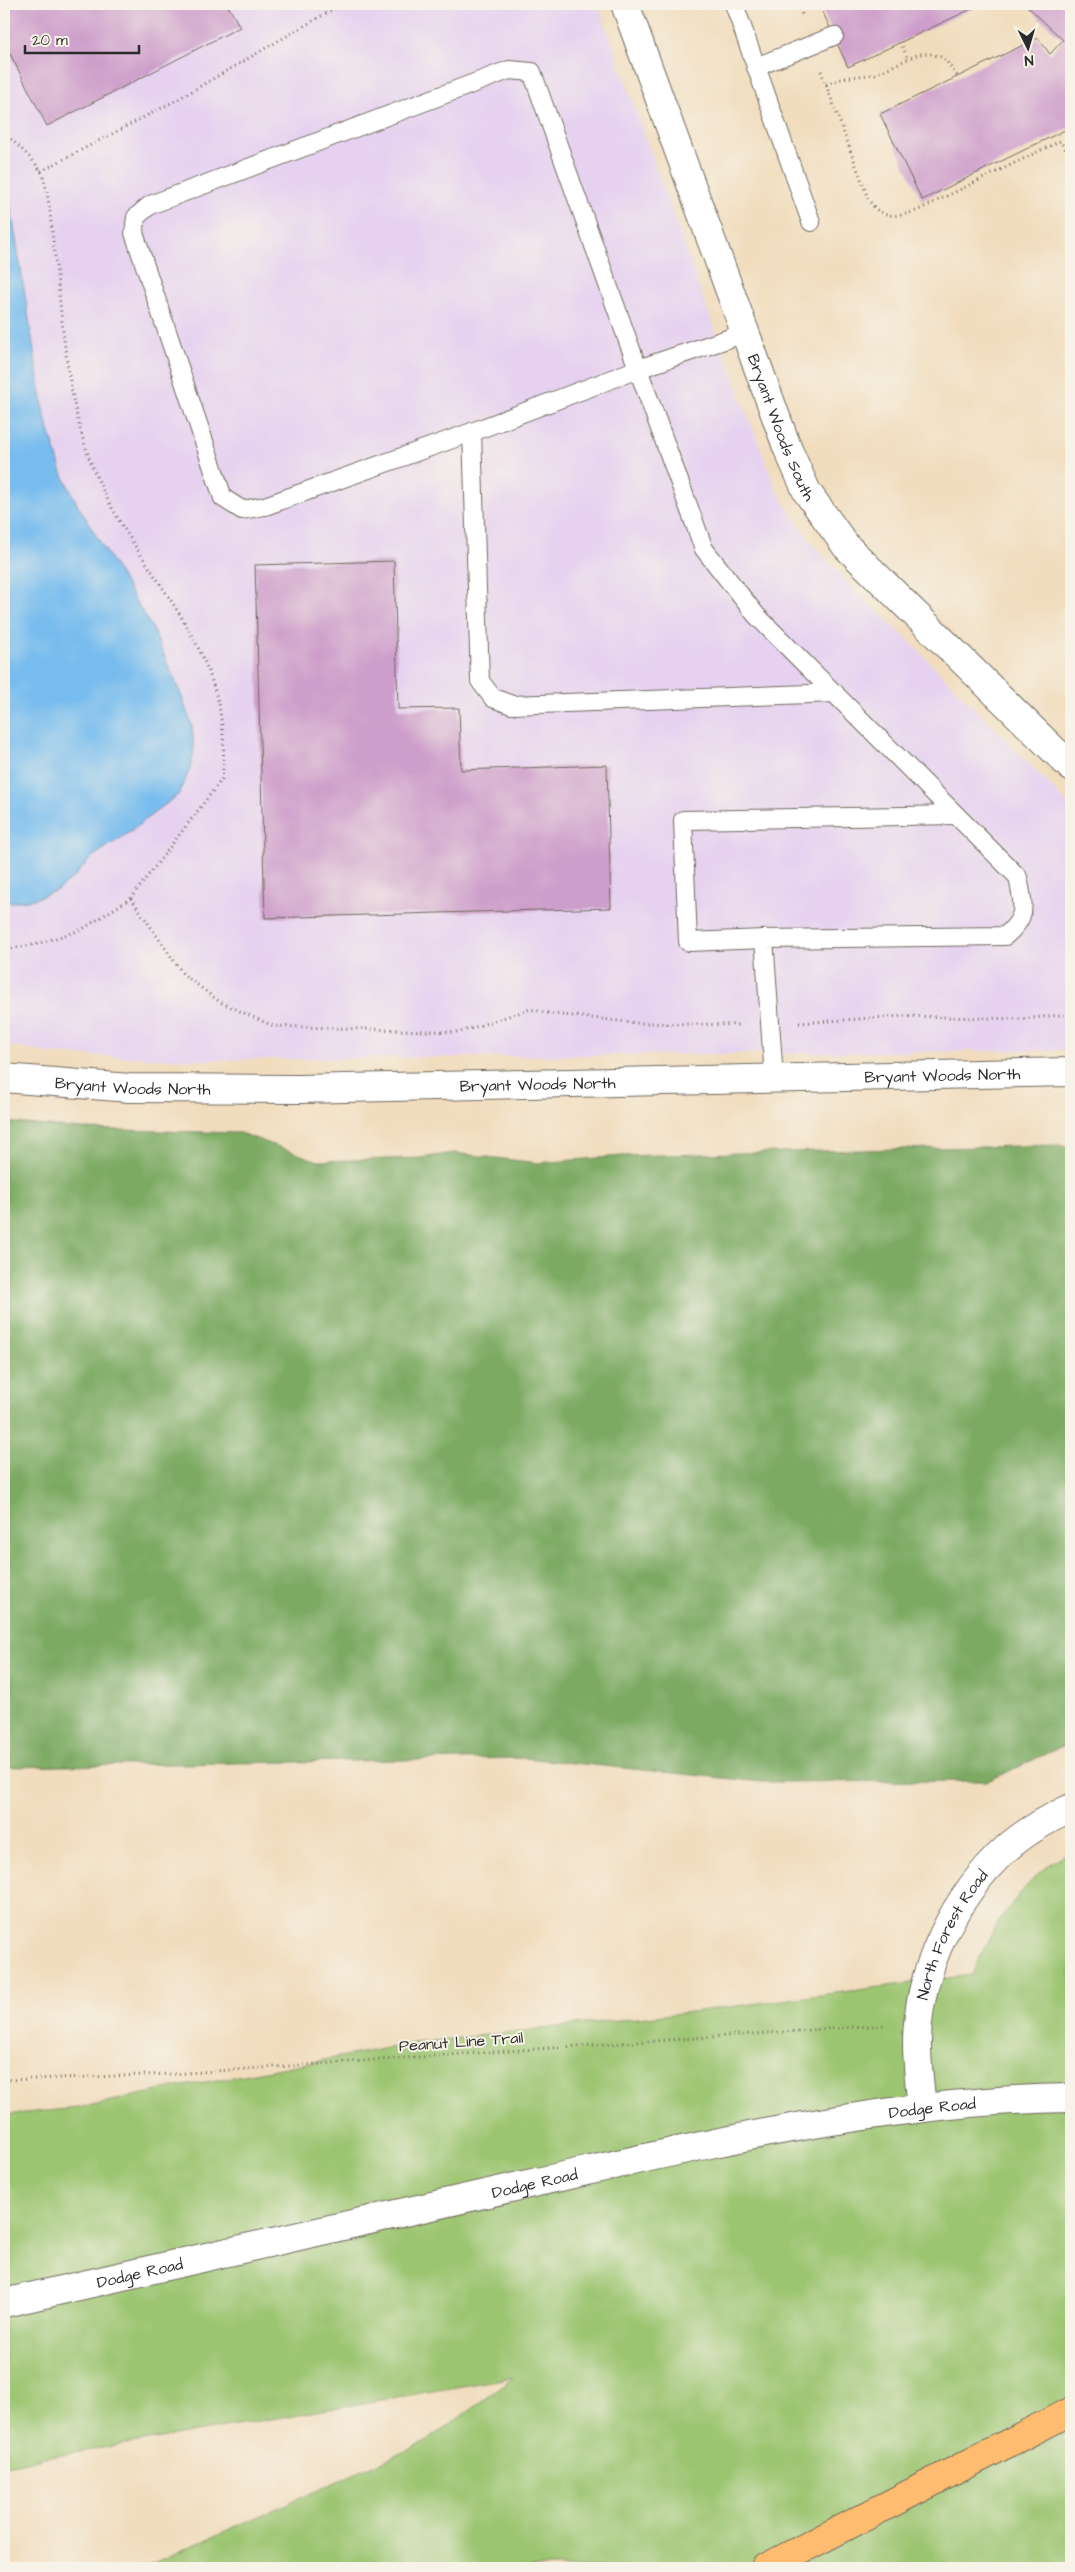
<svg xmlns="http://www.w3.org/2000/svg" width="1075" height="2572" font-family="'Architects Daughter',sans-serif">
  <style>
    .built { fill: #e6d2f0 }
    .green { fill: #9cc571; stroke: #64784e }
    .forest { fill: #7daa63; stroke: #546a47 }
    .water { fill: #77bcee; stroke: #51748c }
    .building { fill: #cd9ecb }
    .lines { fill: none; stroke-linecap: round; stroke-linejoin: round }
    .service-casing { stroke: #70695e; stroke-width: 20 }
    .minor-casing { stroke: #70695e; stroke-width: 30 }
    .tertiary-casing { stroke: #70695e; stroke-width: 30 }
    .motorway-casing { stroke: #70695e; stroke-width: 30 }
    .path { stroke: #70695e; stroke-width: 3; stroke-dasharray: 1 4; stroke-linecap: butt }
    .service { stroke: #fff; stroke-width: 18 }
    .minor { stroke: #fff; stroke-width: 28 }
    .tertiary { stroke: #fff; stroke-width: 28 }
    .motorway { stroke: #fdbc6f; stroke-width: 28 }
    .labels { text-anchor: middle; stroke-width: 4; stroke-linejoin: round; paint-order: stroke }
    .street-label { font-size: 16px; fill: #2b2b2b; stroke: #f7f3e8 }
  </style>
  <rect width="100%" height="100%" fill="#f7f3e8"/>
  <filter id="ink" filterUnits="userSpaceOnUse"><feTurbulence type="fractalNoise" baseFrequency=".02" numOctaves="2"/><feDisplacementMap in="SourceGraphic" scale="10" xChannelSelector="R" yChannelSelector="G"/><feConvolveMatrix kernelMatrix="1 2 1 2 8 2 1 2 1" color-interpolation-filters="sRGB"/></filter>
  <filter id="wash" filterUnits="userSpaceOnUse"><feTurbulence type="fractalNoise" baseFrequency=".0096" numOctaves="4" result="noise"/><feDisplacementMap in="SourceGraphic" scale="20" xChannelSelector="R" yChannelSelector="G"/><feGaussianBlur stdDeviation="1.12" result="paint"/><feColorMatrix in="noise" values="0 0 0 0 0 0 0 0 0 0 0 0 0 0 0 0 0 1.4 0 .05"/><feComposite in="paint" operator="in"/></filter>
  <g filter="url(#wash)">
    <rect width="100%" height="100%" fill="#f1ddbe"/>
    <path class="built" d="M4 4H598L701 293 777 491 809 540 855 591 907 639 1071 807V1048L1062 1050 201 1060 52 1054 4 1045Z"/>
    <path class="green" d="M1071 1851V2568H142L426 2442 514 2377 4 2465V2115L78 2108 168 2089 415 2043 691 2012 972 1975C989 1930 1026 1874 1071 1851Z"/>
    <path class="forest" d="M4 1122 83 1129 240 1133 318 1161 420 1158 454 1153 538 1163 621 1156 1059 1145 1071 1148V1742L988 1781 762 1782 524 1758 4 1767Z"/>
    <path class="water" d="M4 191 11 208 44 413 62 473 76 502 152 628 180 692 192 726 194 750 190 769 179 794 128 833 92 857 74 877 57 890 34 899 4 903Z"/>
    <g id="blocks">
      <g class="building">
        <path d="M4 4H227L240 27 47 126 4 42Z"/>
        <path d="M819 4H982L848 67Z"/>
        <path d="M1025 4H1071V127L922 200 880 114 1038 38 1050 54 1063 40Z"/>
        <path d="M394 561 398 709 459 708 461 770 607 765 611 908 265 918 255 565Z"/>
      </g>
    </g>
  </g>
  <g filter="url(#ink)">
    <use href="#blocks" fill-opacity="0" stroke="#70695e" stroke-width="1"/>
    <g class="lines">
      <g class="service-casing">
        <g id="service">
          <path d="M734 4 811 222"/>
          <path d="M756 67 834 36"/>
          <path d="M509 70 532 72 638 369 472 432 265 506 242 510 223 498 134 233 136 217 150 205Z"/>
          <path d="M745 333 638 369 704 549 756 615 1018 877C1023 905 1029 916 1005 936L764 939 774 1078"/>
          <path d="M472 432 480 681 493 698 512 705 835 693"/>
          <path d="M764 939 688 942 683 820 956 815"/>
        </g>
      </g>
      <g class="minor-casing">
        <g id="minor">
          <path id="s1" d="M625 4 787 447 807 492 846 546 1071 767"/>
          <path id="s2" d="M4 1078 130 1088 299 1089 1071 1072"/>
        </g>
      </g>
      <g class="tertiary-casing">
        <g id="tertiary">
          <path id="s3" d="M922 2108C920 2087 917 2065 917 2044 917 1972 954 1896 1007 1848 1026 1831 1048 1819 1071 1808"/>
          <path id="s4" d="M4 2303C182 2263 360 2223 537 2182 713 2143 890 2100 1071 2098"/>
        </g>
      </g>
      <g class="motorway-casing">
        <path id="motorway" d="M765 2568 1071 2411"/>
      </g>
      <g class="path">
        <path d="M798 4 803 17"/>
        <path d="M900 42 908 59"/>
        <path d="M821 71 868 198C879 220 898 218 918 210L1060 141 1071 157"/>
        <path d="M826 84 844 78 875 74 919 54H932L944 58 958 77"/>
        <path d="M4 132C15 144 31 156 40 170 48 181 51 225 53 240 62 310 65 391 89 457 130 574 238 640 222 779L131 898 81 930 37 944 4 950"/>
        <path d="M41 171 173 102 342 4"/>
        <path d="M131 898 183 974 220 1002 273 1026 460 1032 530 1009 553 1014 637 1023 741 1025"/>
        <path d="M799 1023 902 1016 1021 1019 1071 1014"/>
        <path d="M4 2080 173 2074 884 2025"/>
      </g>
      <use href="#service" class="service"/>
      <use href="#minor" class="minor"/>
      <use href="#tertiary" class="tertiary"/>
      <use href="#motorway" class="motorway"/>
    </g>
  </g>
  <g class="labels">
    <g class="street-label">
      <text dy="6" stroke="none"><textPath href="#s1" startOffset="451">Bryant Woods South</textPath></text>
      <text dy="6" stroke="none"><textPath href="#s2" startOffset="939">Bryant Woods North</textPath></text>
      <text dy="6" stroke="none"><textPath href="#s2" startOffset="534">Bryant Woods North</textPath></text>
      <text dy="6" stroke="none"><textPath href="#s2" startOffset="129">Bryant Woods North</textPath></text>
      <text dy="6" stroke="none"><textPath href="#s3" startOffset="181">North Forest Road</textPath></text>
      <text transform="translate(461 2041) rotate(-4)" y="6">Peanut Line Trail</text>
      <text dy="6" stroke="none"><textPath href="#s4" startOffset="949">Dodge Road</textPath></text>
      <text dy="6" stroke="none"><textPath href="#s4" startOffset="544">Dodge Road</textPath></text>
      <text dy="6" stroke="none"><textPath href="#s4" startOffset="139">Dodge Road</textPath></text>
    </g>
  </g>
  <rect width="1075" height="2572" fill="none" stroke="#f7f3e8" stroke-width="20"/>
  <g transform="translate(1028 48) rotate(175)" stroke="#f7f3e8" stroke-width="4" paint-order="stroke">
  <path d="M0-4L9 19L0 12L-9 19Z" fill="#2b2b2b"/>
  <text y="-8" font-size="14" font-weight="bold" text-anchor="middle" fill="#2b2b2b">N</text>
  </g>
  <path d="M25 45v8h114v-8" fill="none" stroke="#2b2b2b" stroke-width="2.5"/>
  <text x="32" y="45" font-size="15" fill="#2b2b2b" stroke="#f7f3e8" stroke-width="4" paint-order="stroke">20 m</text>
</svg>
